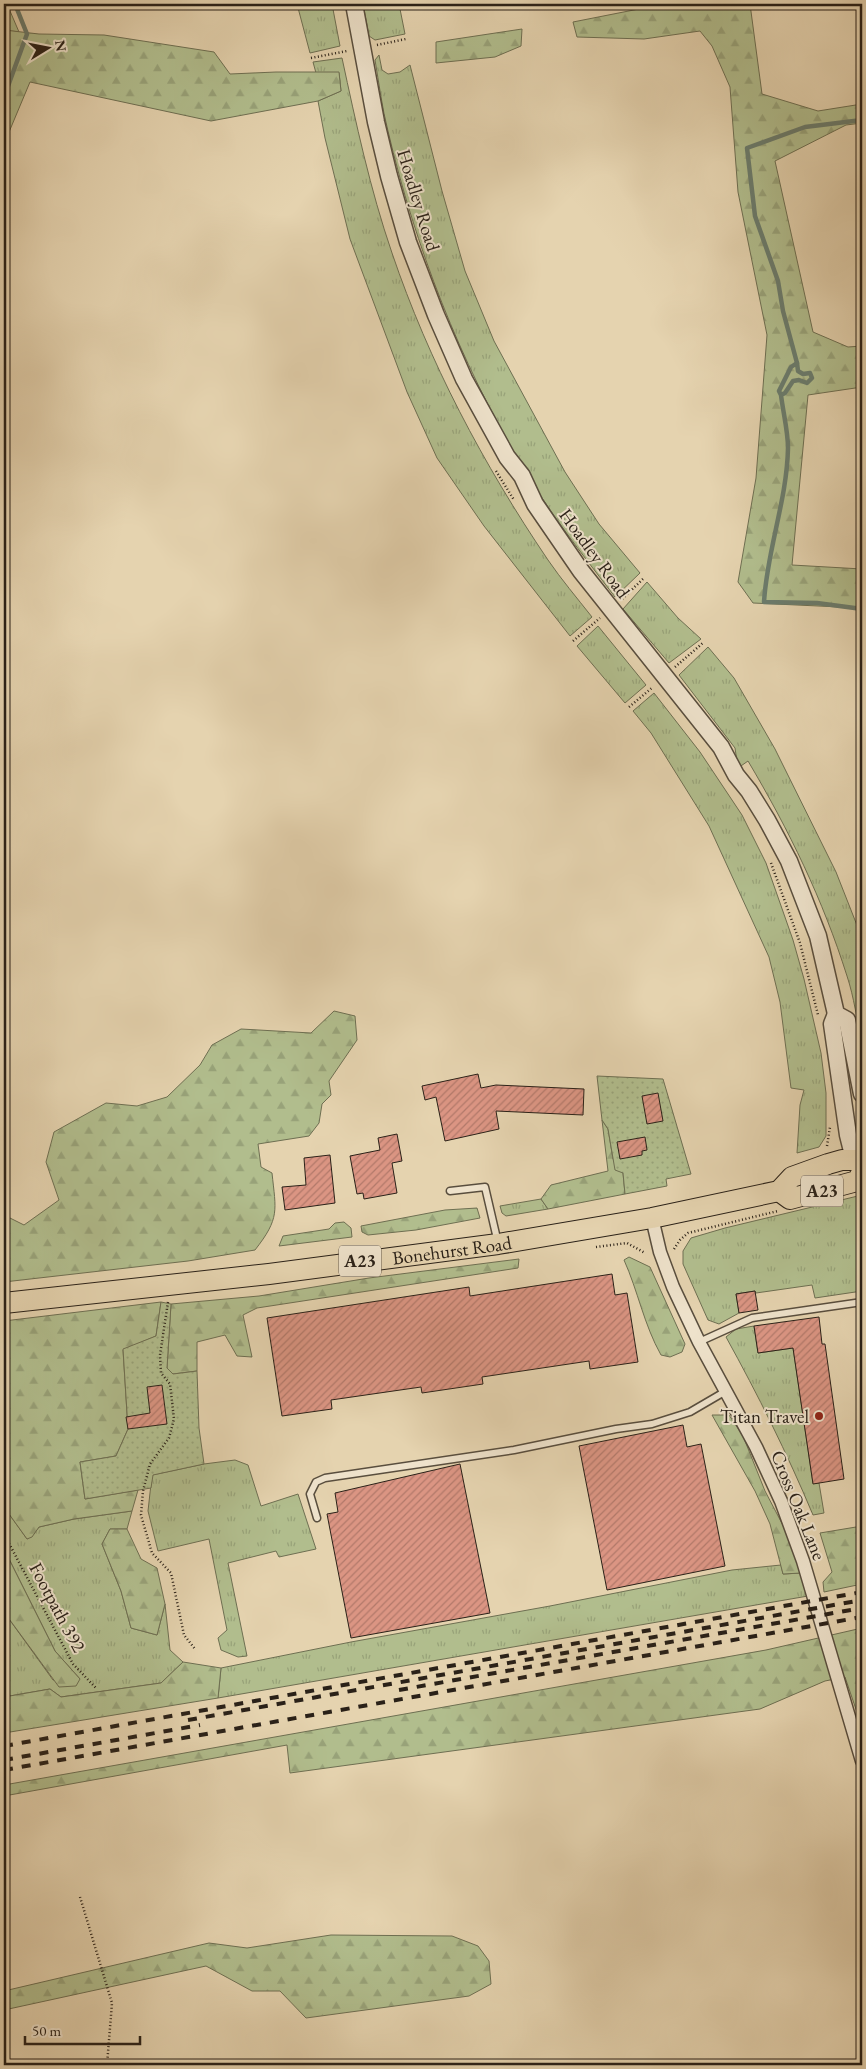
<svg xmlns="http://www.w3.org/2000/svg" width="866" height="2069" font-family="'EB Garamond',serif">
  <style>
    .grass { fill: url(#grass-tufts); stroke: #6e6f52 }
    .forest { fill: url(#forest-firs); stroke: #6e6f52 }
    .garden { fill: url(#garden-dots); stroke: #6e6f52 }
    .lines { fill: none; stroke-linecap: round; stroke-linejoin: round }
    .stream { stroke: #6b7c6d; stroke-width: 4.5 }
    .building { fill: url(#building-hatch); stroke: #2a2118 }
    .service-casing { stroke: #594e3e; stroke-width: 9 }
    .minor-casing { stroke: #594e3e; stroke-width: 15 }
    .tertiary-casing { stroke: #594e3e; stroke-width: 19 }
    .primary-casing { stroke: #2a2118; stroke-width: 22 }
    .path { stroke: #2a2118; stroke-width: 2.5; stroke-dasharray: 1 2.5; stroke-linecap: butt }
    .service { stroke: #eee2cb; stroke-width: 6 }
    .minor { stroke: #eee2cb; stroke-width: 12 }
    .tertiary { stroke: #eee2cb; stroke-width: 16 }
    .primary { stroke: #e5d3af; stroke-width: 20 }
    .rail { stroke: #2a2118; stroke-width: 4; stroke-dasharray: 9 9; stroke-linecap: butt }
    .poi-dot { fill: #8f2418; stroke: #eee2cb; stroke-width: 2 }
    .labels { text-anchor: middle; stroke-width: 4; stroke-linejoin: round; paint-order: stroke }
    .shield { fill: #eee2cb; stroke: #655b4e; stroke-width: 1 }
    .shield-label { font-size: 18px; font-weight: bold; fill: #2a2118 }
    .street-label { font-size: 19px; fill: #2a2118; stroke: #eee2cb }
    .poi-label { font-size: 19px; fill: #2a2118; stroke: #eee2cb; text-anchor: end }
  </style>
  <defs>
    <pattern id="grass-tufts" width="24" height="20" patternUnits="userSpaceOnUse" patternTransform="scale(1.25)"><rect width="24" height="20" fill="#b1bd8d"/><path d="M3 7l-1-3M5 7V3M7 7l1-3M15 17l-1-3M17 17v-4M19 17l1-3" fill="none" stroke="#98a279"/></pattern>
    <pattern id="forest-firs" width="22" height="20" patternUnits="userSpaceOnUse" patternTransform="scale(1.25)"><rect width="22" height="20" fill="#b1bd8d"/><path d="M5 1l3.5 6h-7zM16 11l3.5 6h-7z" fill="#98a279"/></pattern>
    <pattern id="garden-dots" width="8" height="8" patternUnits="userSpaceOnUse" patternTransform="scale(1.25)"><rect width="8" height="8" fill="#b1bd8d"/><path d="M2 2h.1M6 6h.1" fill="none" stroke="#98a279" stroke-width="1.8" stroke-linecap="round"/></pattern>
    <pattern id="building-hatch" width="6" height="6" patternUnits="userSpaceOnUse" patternTransform="scale(1.25)"><rect width="6" height="6" fill="#db9583"/><path d="M-1 1l2-2M0 6l6-6M5 7l2-2" fill="none" stroke="#b2796a"/></pattern>
  </defs>
  <rect width="100%" height="100%" fill="#e5d3af"/>
  <filter id="stains"><feTurbulence type="fractalNoise" baseFrequency=".004" numOctaves="4"/><feColorMatrix values="0 0 0 0 .2 0 0 0 0 .09 0 0 0 0 .02 0 0 0 .5 -.17"/></filter>
  <radialGradient id="worn" r=".72"><stop offset=".6" stop-color="#630" stop-opacity="0"/><stop offset="1" stop-color="#630" stop-opacity=".3"/></radialGradient>
  <g class="grass">
    <path d="M4 4H7L19 32 4 30Z"/>
    <path d="M297 4H332L340 46 310 53Z"/>
    <path d="M363 4H399L405 34 375 40 369 36Z"/>
    <path d="M379 55 382 70 388 74 400 72 410 65 442 191 465 271 494 341 565 472 599 524 640 573 615 597C582 554 548 511 521 464 460 362 415 246 388 131 382 108 379 83 375 60Z"/>
    <path d="M342 58C356 123 370 189 392 253 429 362 483 464 548 560 561 579 577 598 592 617L570 636 484 526 437 458 407 392 350 239 325 138 318 101 341 91 339 73H316L313 62Z"/>
    <path d="M647 582 678 618 701 639 669 663 623 609Z"/>
    <path d="M598 626 646 685 625 703 577 646Z"/>
    <path d="M708 647 734 678 775 749 836 872 862 938V1043C857 1021 854 997 847 976 823 900 789 830 748 761L738 768 735 748 679 675Z"/>
    <path d="M654 693 700 752 742 815 766 863 793 940 804 979 821 1053 826 1093V1136L819 1147 797 1153 800 1105 804 1090 791 1088 780 1002 769 957 709 826 651 733 633 711Z"/>
    <path d="M862 1195V1291L815 1298 812 1285 756 1293 755 1291 736 1294 739 1313 719 1324 708 1320 683 1264V1251L691 1238 725 1228Z"/>
    <path d="M541 1199 548 1209 506 1216 502 1213 500 1206Z"/>
    <path d="M754 1326 758 1353 793 1348 813 1483H819L824 1513 813 1515C787 1453 758 1395 726 1337L736 1329Z"/>
    <path d="M235 1460 248 1465 261 1506 298 1494 316 1549 279 1557 276 1551 228 1563 247 1656 238 1657 221 1650 218 1638 227 1630 209 1539 158 1551 148 1511 152 1475 204 1464Z"/>
    <path d="M4 1507 27 1539 32 1536 39 1527 74 1519 132 1511 127 1529H110L102 1544 121 1591 131 1628 157 1635 165 1604 170 1650 183 1662 161 1683 61 1697 50 1689 4 1697V1612L53 1680 80 1679 55 1651 4 1549Z"/>
    <path d="M781 1565 783 1574 801 1573 808 1596 218 1698 221 1668 351 1642 550 1606 732 1570Z"/>
  </g>
  <g class="forest">
    <path d="M664 4H750L762 94 818 111 862 104V123L846 125 775 161 813 332 848 347 862 346V387L808 395 792 565 862 569V608L753 603 738 582 756 478 767 335 738 192 730 87 712 46 700 31 644 39 577 37 573 22Z"/>
    <path d="M522 29 521 46 495 57 436 63V42Z"/>
    <path d="M4 30 39 34 104 35 214 52 230 74 276 72H339L341 91 318 101 211 121 30 82 4 144Z"/>
    <path d="M334 1011 355 1016 357 1040 329 1081 331 1095 322 1104 319 1123 309 1136 258 1144 261 1167 272 1173C276 1211 280 1218 255 1250L188 1261 4 1282V1215L24 1225 59 1200 46 1162 54 1132 106 1103 137 1106 167 1097 200 1065 212 1045 241 1029 311 1033Z"/>
    <path d="M602 1120 608 1129 613 1159 623 1173 625 1194 548 1209 541 1199 551 1185 608 1171Z"/>
    <path d="M477 1208 480 1218 416 1230 368 1235 362 1232 361 1226 445 1210Z"/>
    <path d="M344 1222 351 1228 352 1237 279 1246 283 1236 329 1229 335 1223Z"/>
    <path d="M629 1257 650 1267 685 1344 682 1352 670 1357 661 1355C644 1325 638 1291 624 1260Z"/>
    <path d="M519 1259 518 1268 257 1308 243 1315 252 1357 237 1356 225 1335 197 1342V1371L173 1374 167 1368 171 1304 259 1296 369 1278Z"/>
    <path d="M161 1302 156 1336 123 1350 128 1429 116 1456 80 1462 85 1499 138 1490 132 1511 74 1519 39 1527 32 1537 27 1539 4 1507V1321Z"/>
    <path d="M712 1415H729L743 1436 765 1491 787 1533 801 1573 783 1574 770 1524 755 1491Z"/>
    <path d="M862 1526V1584L824 1592 823 1582 832 1572 820 1533Z"/>
    <path d="M110 1529H127L141 1559 157 1568 165 1604 157 1635 131 1628 121 1591 102 1544Z"/>
    <path d="M4 1549 55 1651 80 1679 76 1686 59 1687 4 1612Z"/>
    <path d="M862 1628V1727L845 1677 825 1681 760 1709 290 1773 287 1745 4 1796V1785L766 1650Z"/>
    <path d="M183 1662 221 1668 218 1698 4 1733V1697L50 1689 61 1697 161 1683Z"/>
    <path d="M331 1935 452 1936 478 1946 489 1961 491 1984 469 1996 306 2018 280 1991H252L206 1966 4 2010V1991L209 1943 247 1948Z"/>
  </g>
  <g class="garden">
    <path d="M597 1076 663 1079 691 1174 666 1179 667 1186 625 1194 623 1173 615 1170 608 1129 602 1120Z"/>
    <path d="M161 1302 171 1304 167 1368 173 1374 197 1371 199 1428 204 1464 153 1475 151 1488 85 1499 80 1462 116 1456 128 1429 123 1349 156 1336Z"/>
  </g>
  <g class="lines">
    <g class="stream">
      <path d="M4 97 27 34 15 4"/>
      <path d="M797 363 783 311 778 281 755 216 747 148 805 127 862 120"/>
      <path d="M781 395 785 393 793 381 799 380 807 383 812 378 810 373 803 374 798 371 797 363 791 367 779 391 781 395C783 412 788 431 788 448 787 500 767 550 764 602L817 603 862 609"/>
    </g>
  </g>
  <g class="building">
    <path d="M478 1074 481 1088 496 1085 584 1089 583 1115 496 1111 499 1129 445 1141 436 1097 425 1100 422 1086Z"/>
    <path d="M658 1093 663 1121 647 1124 642 1096Z"/>
    <path d="M397 1134 402 1161 392 1163 397 1193 364 1199 363 1193 357 1194 350 1156 380 1150 378 1138Z"/>
    <path d="M645 1137 647 1150 642 1151V1155L620 1159 617 1142Z"/>
    <path d="M330 1155 335 1203 285 1210 282 1187 306 1185 304 1158Z"/>
    <path d="M612 1274 615 1295 627 1293 638 1362 590 1369 589 1361 482 1377 483 1384 422 1393 421 1387 331 1400 332 1409 282 1416 267 1318 469 1287 470 1296Z"/>
    <path d="M755 1291 758 1310 739 1313 736 1294Z"/>
    <path d="M819 1317 822 1344H825L844 1479 813 1484 793 1348 758 1353 754 1326Z"/>
    <path d="M162 1385 167 1424 128 1429 126 1417 150 1413 147 1387Z"/>
    <path d="M683 1425 687 1447 701 1444 725 1566 607 1590 579 1446Z"/>
    <path d="M460 1464 490 1613 351 1638 327 1514 338 1512 335 1493Z"/>
  </g>
  <g class="lines">
    <g class="service-casing">
      <g id="service">
        <path d="M450 1191 485 1187 498 1243"/>
        <path d="M699 1342 752 1318 862 1302"/>
        <path d="M317 1518 310 1494 316 1482 325 1478 514 1450 616 1429 652 1424 690 1412 726 1391"/>
      </g>
    </g>
    <g class="minor-casing">
      <path id="minor" d="M652 1218 660 1252 673 1287 699 1342 756 1447 781 1501 803 1561 862 1761"/>
    </g>
    <g class="tertiary-casing">
      <g id="tertiary">
        <path d="M354 4 376 122 389 176 408 242 436 315 464 379 507 457 522 476 535 504 581 571 721 747 736 775 749 791 767 820 789 861 818 936 836 1014 847 1020 862 1094"/>
        <path d="M836 1014 832 1024 848 1135 852 1151 862 1157"/>
      </g>
    </g>
    <g class="primary-casing">
      <g id="primary">
        <path d="M779 1191 790 1199 857 1181 862 1172"/>
        <path id="s1" d="M4 1303 269 1274 498 1244 652 1218 779 1191 792 1177 828 1164 842 1160H862"/>
      </g>
    </g>
    <g class="path">
      <path d="M377 45 406 39"/>
      <path d="M311 58 347 51"/>
      <path d="M496 471 514 500"/>
      <path d="M622 599 644 578"/>
      <path d="M573 641 600 618"/>
      <path d="M675 667 704 642"/>
      <path d="M629 707 653 687"/>
      <path d="M771 863 800 943 818 1015"/>
      <path d="M827 1146 830 1127"/>
      <path d="M596 1247 627 1243 645 1253"/>
      <path d="M674 1249 680 1240 688 1233 778 1211"/>
      <path d="M168 1302 160 1355 161 1373 170 1384 174 1419 169 1438 150 1464 143 1491 141 1515 152 1553 171 1573 184 1635 195 1649"/>
      <path d="M4 1534 73 1664 96 1688"/>
      <path d="M80 1897 112 2003 107 2065"/>
    </g>
    <use href="#service" class="service"/>
    <use href="#minor" class="minor"/>
    <use href="#tertiary" class="tertiary"/>
    <use href="#primary" class="primary"/>
    <g class="rail">
      <path d="M399 1690 862 1608"/>
      <path d="M188 1720 862 1600"/>
      <path d="M4 1746 862 1592"/>
      <path d="M4 1760 200 1725"/>
      <path d="M4 1770 862 1617"/>
    </g>
  </g>
  <circle class="poi-dot" cx="819" cy="1416" r="5"/>
  <g class="labels">
    <g class="shield">
      <rect x="801" y="1175.5" width="42" height="31" rx="4"/>
      <rect x="339" y="1245.5" width="42" height="31" rx="4"/>
    </g>
    <g class="shield-label">
      <text x="822" y="1197">A23</text>
      <text x="360" y="1267">A23</text>
    </g>
    <g class="street-label">
      <text transform="translate(419 200) rotate(73)" y="7">Hoadley Road</text>
      <text transform="translate(595 553) rotate(54)" y="7">Hoadley Road</text>
      <text dy="7" stroke="none"><textPath href="#s1" startOffset="451">Bonehurst Road</textPath></text>
      <text transform="translate(799 1505) rotate(68)" y="7">Cross Oak Lane</text>
      <text transform="translate(58 1607) rotate(62)" y="7">Footpath 392</text>
    </g>
    <g class="poi-label">
      <text x="809" y="1423">Titan Travel</text>
    </g>
  </g>
  <rect width="866" height="2069" fill="none" stroke="#e5d3af" stroke-width="20"/>
  <rect x="5" y="5" width="856" height="2059" fill="none" stroke="#2a2118" stroke-width="2.5"/>
  <rect x="10" y="10" width="846" height="2049" fill="none" stroke="#2a2118"/>
  <g transform="translate(48 48) rotate(80)" stroke="#eee2cb" stroke-width="4" paint-order="stroke">
  <path d="M0-4L9 19L0 12L-9 19Z" fill="#2a2118"/>
  <text y="-8" font-size="14" font-weight="bold" text-anchor="middle" fill="#2a2118">N</text>
  </g>
  <path d="M25 2036v8h115v-8" fill="none" stroke="#2a2118" stroke-width="2.5"/>
  <text x="32" y="2036" font-size="15" fill="#2a2118" stroke="#eee2cb" stroke-width="4" paint-order="stroke">50 m</text>
  <rect width="100%" height="100%" filter="url(#stains)"/>
  <rect width="100%" height="100%" fill="url(#worn)"/>
</svg>
